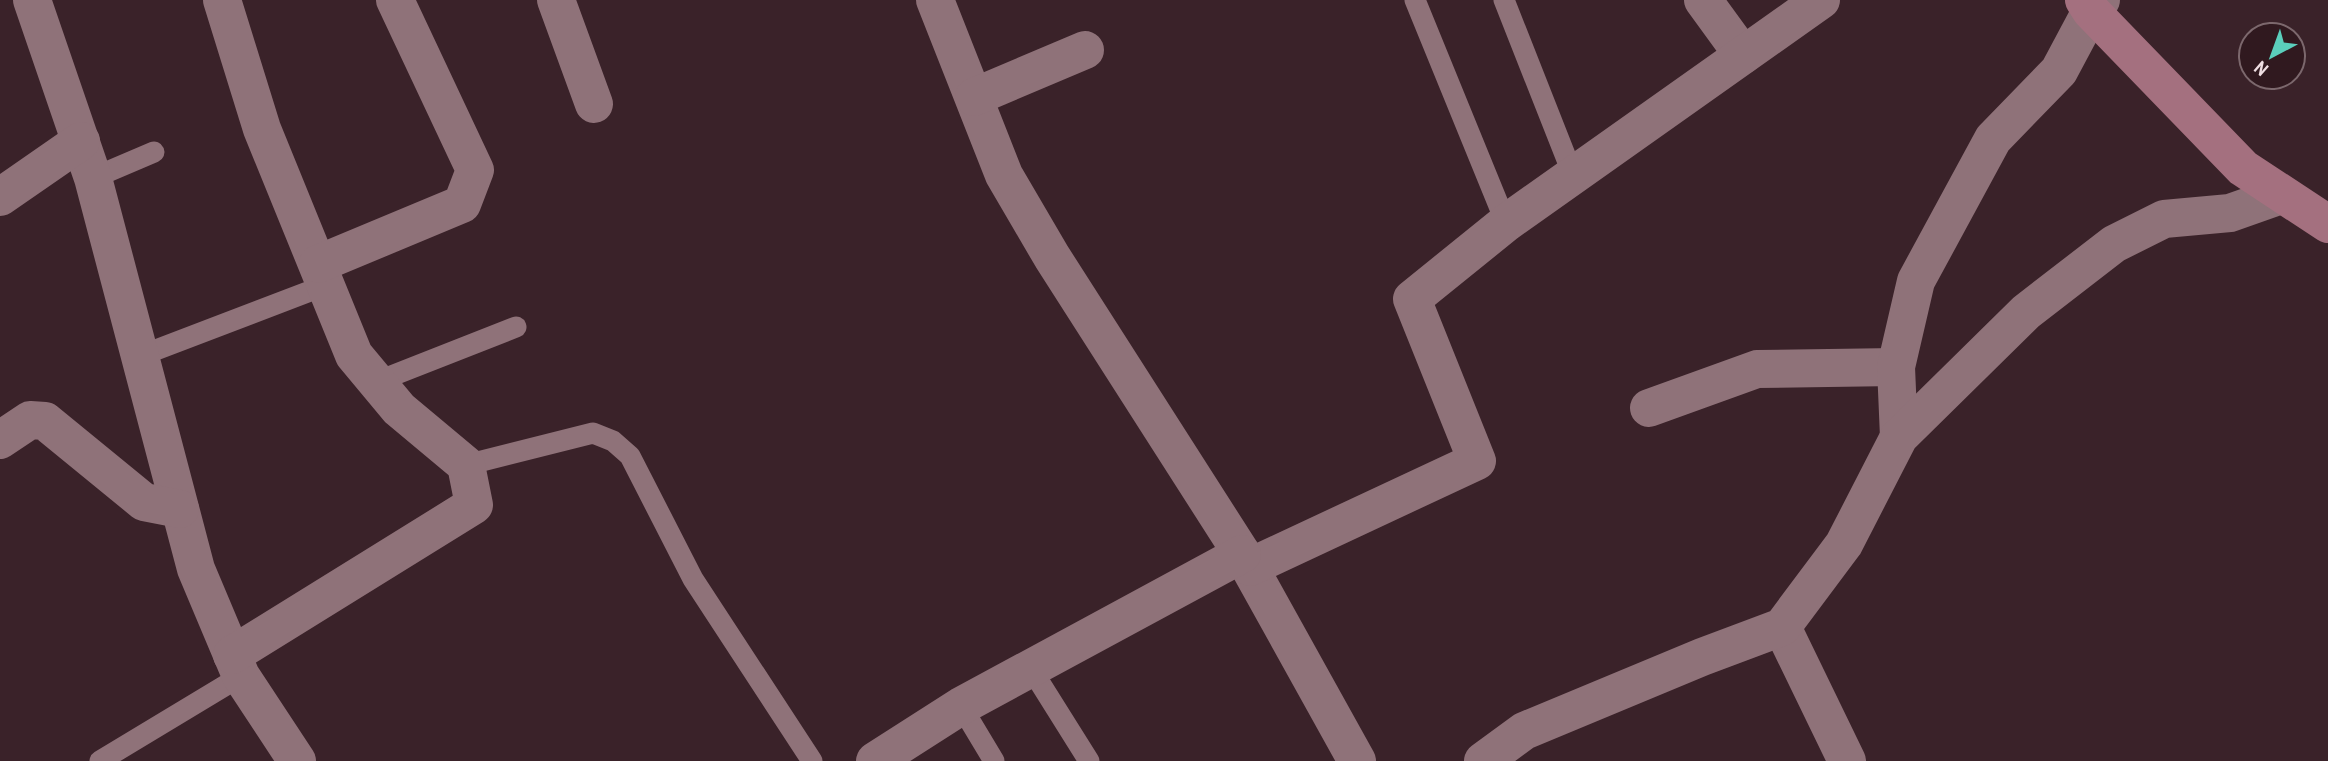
<svg xmlns="http://www.w3.org/2000/svg" width="2328" height="761" font-family="'Archivo Narrow',sans-serif">
  <style>
    .lines { fill: none; stroke-linecap: round; stroke-linejoin: round }
    .lane { stroke: #8f7279; stroke-width: 21 }
    .street { stroke: #8f7279; stroke-width: 38 }
    .secondary { stroke: #a4707f; stroke-width: 38 }
  </style>
  <rect width="100%" height="100%" fill="#3a2229"/>
  <g class="lines">
    <g class="lane">
      <path d="M1415 0 1506 223"/>
      <path d="M1504 0 1573 175"/>
      <path d="M93 178 154 152"/>
      <path d="M140 356 326 285"/>
      <path d="M376 382 516 327"/>
      <path d="M466 465 593 433 613 441 630 456 693 579 812 761"/>
      <path d="M1030 667 1089 761"/>
      <path d="M961 706 994 761"/>
      <path d="M100 761 241 676"/>
    </g>
    <g class="street">
      <path d="M32 0 93 178 196 569 241 676 297 761"/>
      <path d="M222 0 262 129 354 355 399 409 466 465 474 505 232 655"/>
      <path d="M556 0 594 104"/>
      <path d="M935 0 1004 175 1052 257 1242 554 1357 761"/>
      <path d="M1703 0 1743 55"/>
      <path d="M974 97 1085 50"/>
      <path d="M0 197 81 141"/>
      <path d="M318 264 462 204 475 170 395 0"/>
      <path d="M1649 408 1757 369 1896 367"/>
      <path d="M1899 437 1896 367 1916 281 1993 139 2059 71 2091 11 2101 0"/>
      <path d="M0 440 30 420 45 421 144 502 180 509"/>
      <path d="M1250 567 1477 461 1412 299 1506 223 1821 0"/>
      <path d="M1782 627 1847 761"/>
      <path d="M875 761 961 706 1242 554"/>
      <path d="M1483 761 1524 731 1702 657 1782 627 1844 544 1899 437 2026 312 2114 244 2164 219 2230 213 2281 195"/>
    </g>
    <path class="secondary" d="M2084 0 2091 11 2243 168 2328 224"/>
  </g>
  <g transform="translate(2272 56) rotate(221)"><circle r="33" fill="#30191f" stroke="#7c686d" stroke-width="2"/>
  <path d="M0-5L12 26L0 18L-12 26Z" fill="#5bcebc"/>
  <text y="-10" font-size="19" font-weight="bold" text-anchor="middle" fill="#efdee2">N</text>
  </g>
</svg>
